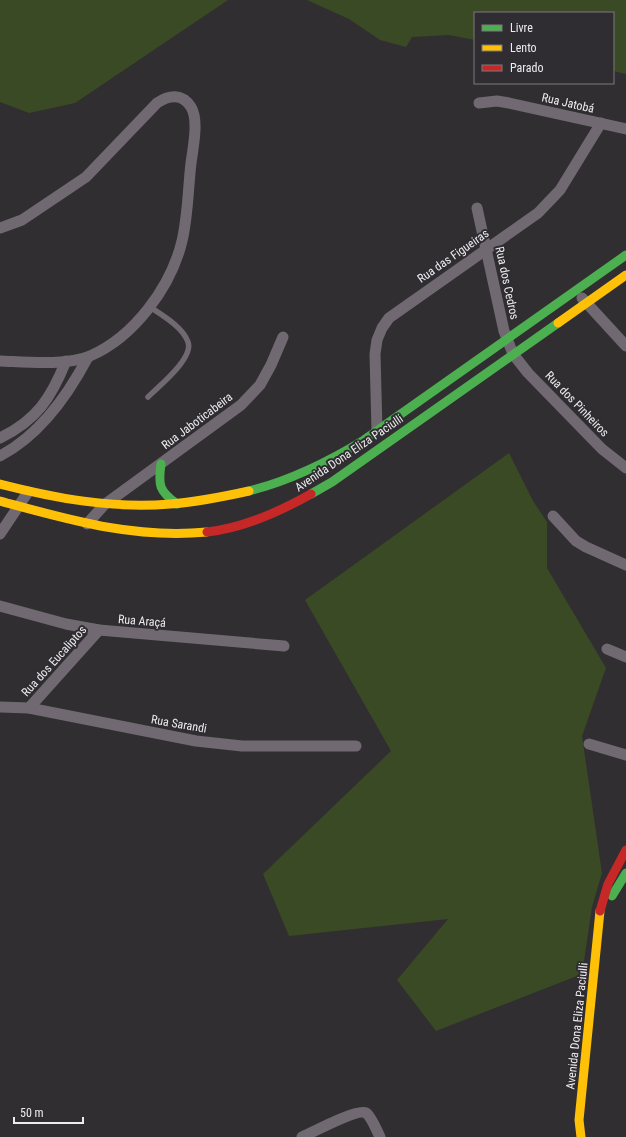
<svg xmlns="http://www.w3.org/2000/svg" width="626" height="1137" font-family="'Roboto Condensed',sans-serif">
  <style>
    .green { fill: #3a4a24 }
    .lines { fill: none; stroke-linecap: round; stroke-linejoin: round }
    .lane { stroke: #716972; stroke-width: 5.5 }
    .street { stroke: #716972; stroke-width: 11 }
    .fast { stroke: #4caf50; stroke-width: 9 }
    .slow { stroke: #ffc107; stroke-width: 9 }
    .jam { stroke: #c62828; stroke-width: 9 }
    .labels { text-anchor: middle; stroke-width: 4; stroke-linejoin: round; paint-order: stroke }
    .street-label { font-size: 12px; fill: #edebee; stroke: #302d32 }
  </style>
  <rect width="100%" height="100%" fill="#302e31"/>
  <g class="green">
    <path d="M0 0H228L75 103 29 113 0 102Z"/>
    <path d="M307 0H626V74L613 71V13H475V40L449 35 412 37 406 47 380 40 349 19Z"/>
    <path d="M509 453 533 501 547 522V568L606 668 582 736 602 873 592 907 582 974 436 1031 397 980 448 919 289 936 263 874 391 751 305 600Z"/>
  </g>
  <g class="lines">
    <path class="lane" d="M148 397C159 386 194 358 188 342 183 327 162 315 150 307"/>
    <g class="street">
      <path d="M479 103 497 101 509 103 626 129"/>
      <path d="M477 208 504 331 513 354 528 373 602 449 626 468"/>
      <path d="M0 228 22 220 86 177 157 103C169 95 182 93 191 107 199 120 193 148 191 163 188 189 188 216 182 241 171 287 134 337 90 356 66 366 26 362 0 361"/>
      <path d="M582 298 626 346"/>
      <path d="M377 431 375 354 377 340 382 328 389 318 538 213 560 190 601 123"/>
      <path d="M0 438C37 420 51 398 66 361"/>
      <path d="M0 456C40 435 68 395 88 357"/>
      <path d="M553 516 576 541 586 547 626 565"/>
      <path d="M87 524 104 505 241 405 260 385 271 365 283 337"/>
      <path d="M0 534 28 492"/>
      <path d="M0 606 66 624 99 630 284 646"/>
      <path d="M607 649 626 657"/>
      <path d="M0 707 29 708 196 741 242 746H356"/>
      <path d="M29 708 99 630"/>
      <path d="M589 744 626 755"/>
      <path d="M302 1137C313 1132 358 1108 366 1113 371 1116 377 1131 380 1137"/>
    </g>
    <g class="fast">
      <path d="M161 464C158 485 159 491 177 504"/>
      <path d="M249 491C289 481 328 462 364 440L626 255"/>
      <path d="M311 494 332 482 558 323"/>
      <path d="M612 896 626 873"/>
    </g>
    <g class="slow">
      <path d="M558 323 626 275"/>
      <path d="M0 484C55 498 112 509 170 504 197 502 222 497 249 491"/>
      <path d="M0 501C70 520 134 539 207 532"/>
      <path d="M581 1137 579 1120 600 911"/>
    </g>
    <g class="jam">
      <path d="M207 532C244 528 279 512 311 494"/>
      <path d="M600 911 608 884 626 850"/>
    </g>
  </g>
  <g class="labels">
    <g class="street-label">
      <text transform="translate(568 103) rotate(13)" y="4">Rua Jatobá</text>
      <text transform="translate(453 256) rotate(-35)" y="4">Rua das Figueiras</text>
      <text transform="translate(507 283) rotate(78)" y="4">Rua dos Cedros</text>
      <text transform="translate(577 404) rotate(46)" y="4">Rua dos Pinheiros</text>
      <text transform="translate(197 421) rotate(-37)" y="4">Rua Jaboticabeira</text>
      <text transform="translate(349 453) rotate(-34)" y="4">Avenida Dona Eliza Paciulli</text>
      <text transform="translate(142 621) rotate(5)" y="4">Rua Araçá</text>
      <text transform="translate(54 661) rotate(-48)" y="4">Rua dos Eucaliptos</text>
      <text transform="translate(179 724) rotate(10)" y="4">Rua Sarandi</text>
      <text transform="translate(577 1026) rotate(-84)" y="4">Avenida Dona Eliza Paciulli</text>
    </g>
  </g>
  <rect x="474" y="12" width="140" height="72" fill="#302d32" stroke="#7c797d"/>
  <rect x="482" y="25" width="20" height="6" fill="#4caf50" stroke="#7c797d"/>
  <text x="510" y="32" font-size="12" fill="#edebee">Livre</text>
  <rect x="482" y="45" width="20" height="6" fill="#ffc107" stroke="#7c797d"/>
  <text x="510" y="52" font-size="12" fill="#edebee">Lento</text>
  <rect x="482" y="65" width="20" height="6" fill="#c62828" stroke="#7c797d"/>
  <text x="510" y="72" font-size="12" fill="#edebee">Parado</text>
  <path d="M14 1117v6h69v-6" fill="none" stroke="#edebee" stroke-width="2"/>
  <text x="20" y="1117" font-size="12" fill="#edebee" stroke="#302d32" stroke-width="3" paint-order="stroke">50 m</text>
</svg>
